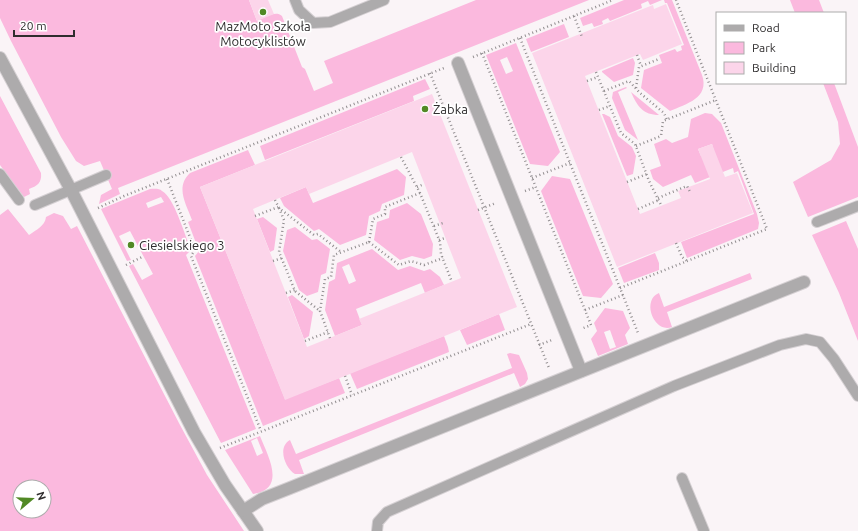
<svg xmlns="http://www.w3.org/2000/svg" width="858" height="531" font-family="Ubuntu,sans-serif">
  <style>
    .green { fill: #fbb9de; fill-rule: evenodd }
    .building { fill: #fcd5ea; fill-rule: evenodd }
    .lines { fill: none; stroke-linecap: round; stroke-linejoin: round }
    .lane-casing { stroke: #d5d0d3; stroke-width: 12 }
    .street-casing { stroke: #d5d0d3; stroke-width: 14 }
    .path { stroke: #928e90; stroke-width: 2.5; stroke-dasharray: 1 3; stroke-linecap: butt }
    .lane { stroke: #adabac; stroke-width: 10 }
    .street { stroke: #adabac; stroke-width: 12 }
    .poi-dot { fill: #518925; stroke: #fff; stroke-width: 1.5 }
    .labels { text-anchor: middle; stroke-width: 3.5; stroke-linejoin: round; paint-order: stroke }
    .poi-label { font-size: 13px; fill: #2f2d2e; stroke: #fff; text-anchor: start }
  </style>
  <rect width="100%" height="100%" fill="#faf4f7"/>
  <g class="green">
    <path d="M0 0H249L257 21C265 18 275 10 282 16L302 67 305 69 314 91 333 83 324 61 476 0H589L118 188 120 194 99 204 101 195 112 189 100 161 84 166 76 161 61 137 11 41 0 18Z"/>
    <path d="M624 0H662L650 5 648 1 641 4 642 8 610 21 608 18 602 21 603 24 594 27 592 23 583 26 580 18Z"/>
    <path d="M664 0H672L702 75C710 98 686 104 670 111L641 88 644 70 662 63 659 55 675 49 677 52 682 50 681 46 684 45 667 3H665Z"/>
    <path d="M790 0H819L824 13H795Z"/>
    <path d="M564 24 569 37 531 52 526 39Z"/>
    <path d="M516 43 560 152 548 166 530 164 486 55ZM507 57 513 71 506 74 500 60Z"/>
    <path d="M633 58 635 63 633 75 614 82 602 72V71Z"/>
    <path d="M425 79 430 89 413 96 414 101 265 160 260 146Z"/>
    <path d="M823 83H834L858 147V197L808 217 793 182 831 160 840 144 838 122Z"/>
    <path d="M626 87 627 88 618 92 638 140 625 130 612 98 613 92Z"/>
    <path d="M631 92 659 115C643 115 637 106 631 92Z"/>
    <path d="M0 96 41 173C42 183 37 186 29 189L30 194 24 197 0 165Z"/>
    <path d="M705 113 712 114 721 123 757 214 759 223 758 229 687 258 681 242 754 214 738 171 734 173 733 168 695 183 691 175 663 187 653 179 650 170 661 166 654 144 666 139 672 143 688 137 691 119ZM712 144 714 151 701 156 698 149Z"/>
    <path d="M602 114H604L610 117 618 136 632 147 636 156 633 174 627 176Z"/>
    <path d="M248 150 255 165 200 187 285 399 339 378 345 393 263 426 195 256 199 251 188 222 192 220C186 204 175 187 190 173Z"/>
    <path d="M397 169 406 177 404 195 382 204 380 211 369 216 366 235 340 245 319 229 314 231 284 206 280 198 306 187 313 203Z"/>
    <path d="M552 176 570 179 613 284 601 298 583 296 541 191Z"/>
    <path d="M150 189C154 189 159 188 162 191 174 197 185 236 191 250L186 255 256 429 221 443 129 266 133 264 142 280 153 274 130 231 119 236 131 260 127 261 101 209ZM161 197 164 202 148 208 146 203Z"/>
    <path d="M407 203 421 214 433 244 432 256 424 259 412 256 400 260 374 240 377 222 389 218 390 210Z"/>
    <path d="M8 209 29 235C36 230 45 226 46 217L54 213 63 216 71 229 77 226 180 425 207 475 244 531H0V215ZM20 487H44V511H20Z"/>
    <path d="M263 217 277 228 274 250 270 252 257 219Z"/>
    <path d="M846 221 858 249V341L839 293 812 235Z"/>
    <path d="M295 227 312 240 317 239 330 249 326 273 321 275 318 292 307 296 299 290 283 251 287 230Z"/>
    <path d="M372 249 398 270 410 266 424 271 430 269 440 277 444 285 425 293 421 283 356 309 362 325 335 336 325 310 329 282 335 279 337 263ZM349 264 356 281 349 284 342 267Z"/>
    <path d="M655 253 659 263V270L624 283 618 268Z"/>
    <path d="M750 273 752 279 667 312 672 327C654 334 641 300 659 293L664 307Z"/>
    <path d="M292 295 313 312 309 336 304 339 288 297Z"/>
    <path d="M605 308 623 311 630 328 625 335 628 344 598 356 591 339 597 331 594 323ZM610 330 616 347 610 349 604 332Z"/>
    <path d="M499 314 505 330 467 345 460 330Z"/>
    <path d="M444 336 448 347 449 352 357 389 350 373Z"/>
    <path d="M510 353 519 355 527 373 528 379 525 384 520 387 514 373 299 460 304 474H295C285 468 277 447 290 440L296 454 512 368 507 354Z"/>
    <path d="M260 436C268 456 287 489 253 494L225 450ZM257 438 263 453 257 456 251 441Z"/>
  </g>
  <g class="building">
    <path d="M249 0H268L274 14 257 21Z"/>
    <path d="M666 4 682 44 643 60 640 54 585 76 640 214 681 198 678 191 710 179 698 149 712 144 725 177 737 173 753 213 617 267 532 53 653 5 654 9Z"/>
    <path d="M432 94 517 307 285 400 200 187ZM412 152 461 278 359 319 362 325 307 347 253 209 306 187 309 194Z"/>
  </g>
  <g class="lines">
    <g class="lane-casing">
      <g id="lane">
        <path d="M295 0 299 10 313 23 330 22 384 0"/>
        <path d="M0 174 19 200"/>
        <path d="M35 205 106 175"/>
        <path d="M817 222 858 206"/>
        <path d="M682 478 704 531"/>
        <path d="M377 531 378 522 387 512 674 386 780 345 806 339 820 342 834 359 858 396"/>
      </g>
    </g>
    <g class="street-casing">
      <g id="street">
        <path d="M0 58 71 190 194 432 225 485 257 531"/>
        <path d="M458 63 581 371"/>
        <path d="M243 511 262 499 290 488 804 282"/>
      </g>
    </g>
    <g class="path">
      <path d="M574 16 582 37"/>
      <path d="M520 38 638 333"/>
      <path d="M482 53 591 325 581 329"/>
      <path d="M637 55 641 66"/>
      <path d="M473 57 613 0"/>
      <path d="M596 72 621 133 635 144 649 181 661 205"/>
      <path d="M430 73 549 368"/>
      <path d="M587 81 598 77"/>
      <path d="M636 88 639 67 659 59"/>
      <path d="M604 91 629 81 640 93 664 113 667 120"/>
      <path d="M599 110 610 106"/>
      <path d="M636 146 661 136 663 121 716 100"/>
      <path d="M401 157 420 193 440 242 441 254 452 282"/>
      <path d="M532 178 570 163"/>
      <path d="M167 179 195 250 191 256 261 431"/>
      <path d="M627 182 647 174"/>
      <path d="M417 187 424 184"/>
      <path d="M525 191 536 187"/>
      <path d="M658 198 687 186 690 192"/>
      <path d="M275 200 279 208 314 235 318 234 341 252"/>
      <path d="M98 208 124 196 444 68"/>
      <path d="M279 208 284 220 279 252 295 291 320 311"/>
      <path d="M638 209 659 200"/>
      <path d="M478 210 496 203"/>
      <path d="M255 216 278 207"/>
      <path d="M434 226 443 223"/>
      <path d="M439 240 445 238"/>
      <path d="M369 242 399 265 411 261 424 265 443 258"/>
      <path d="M369 242 373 219 385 214V207L420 193"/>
      <path d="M676 243 682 257 687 261"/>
      <path d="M273 261 282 258"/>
      <path d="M126 265 142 257"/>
      <path d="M620 288 767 229 676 0"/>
      <path d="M286 293 295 290"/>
      <path d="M585 310 623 295"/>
      <path d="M330 338 320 311 325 279 331 277 334 255 369 242"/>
      <path d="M305 341 328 332"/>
      <path d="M539 345 552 340"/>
      <path d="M345 376 352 395"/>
      <path d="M220 448 531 324"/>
    </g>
    <use href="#lane" class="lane"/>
    <use href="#street" class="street"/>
  </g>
  <g class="poi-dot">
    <circle cx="263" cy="12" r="4"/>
    <circle cx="425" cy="109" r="4"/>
    <circle cx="131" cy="245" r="4"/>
  </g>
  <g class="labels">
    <g class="poi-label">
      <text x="263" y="31" text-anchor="middle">MazMoto Szkoła<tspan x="263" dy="15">Motocyklistów</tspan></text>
      <text x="433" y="114">Żabka</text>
      <text x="139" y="250">Ciesielskiego 3</text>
    </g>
  </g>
  <rect x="716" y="12" width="130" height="72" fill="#ffffff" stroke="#acabab"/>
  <rect x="724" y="25" width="20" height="6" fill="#adabac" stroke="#acabab"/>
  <text x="752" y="32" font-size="12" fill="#2f2d2e">Road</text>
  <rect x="724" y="42" width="20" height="12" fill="#fbb9de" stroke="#acabab"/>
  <text x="752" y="52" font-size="12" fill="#2f2d2e">Park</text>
  <rect x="724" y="62" width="20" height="12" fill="#fcd5ea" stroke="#acabab"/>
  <text x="752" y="72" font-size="12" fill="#2f2d2e">Building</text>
  <g transform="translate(32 499) rotate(71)"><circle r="19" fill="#ffffff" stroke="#acabab"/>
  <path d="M0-3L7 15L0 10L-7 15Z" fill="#518925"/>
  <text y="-6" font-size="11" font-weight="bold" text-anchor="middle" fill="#2f2d2e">N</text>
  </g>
  <path d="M14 30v6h60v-6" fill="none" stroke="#2f2d2e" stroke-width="2"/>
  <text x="20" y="30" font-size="12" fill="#2f2d2e" stroke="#ffffff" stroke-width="3" paint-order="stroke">20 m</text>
</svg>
